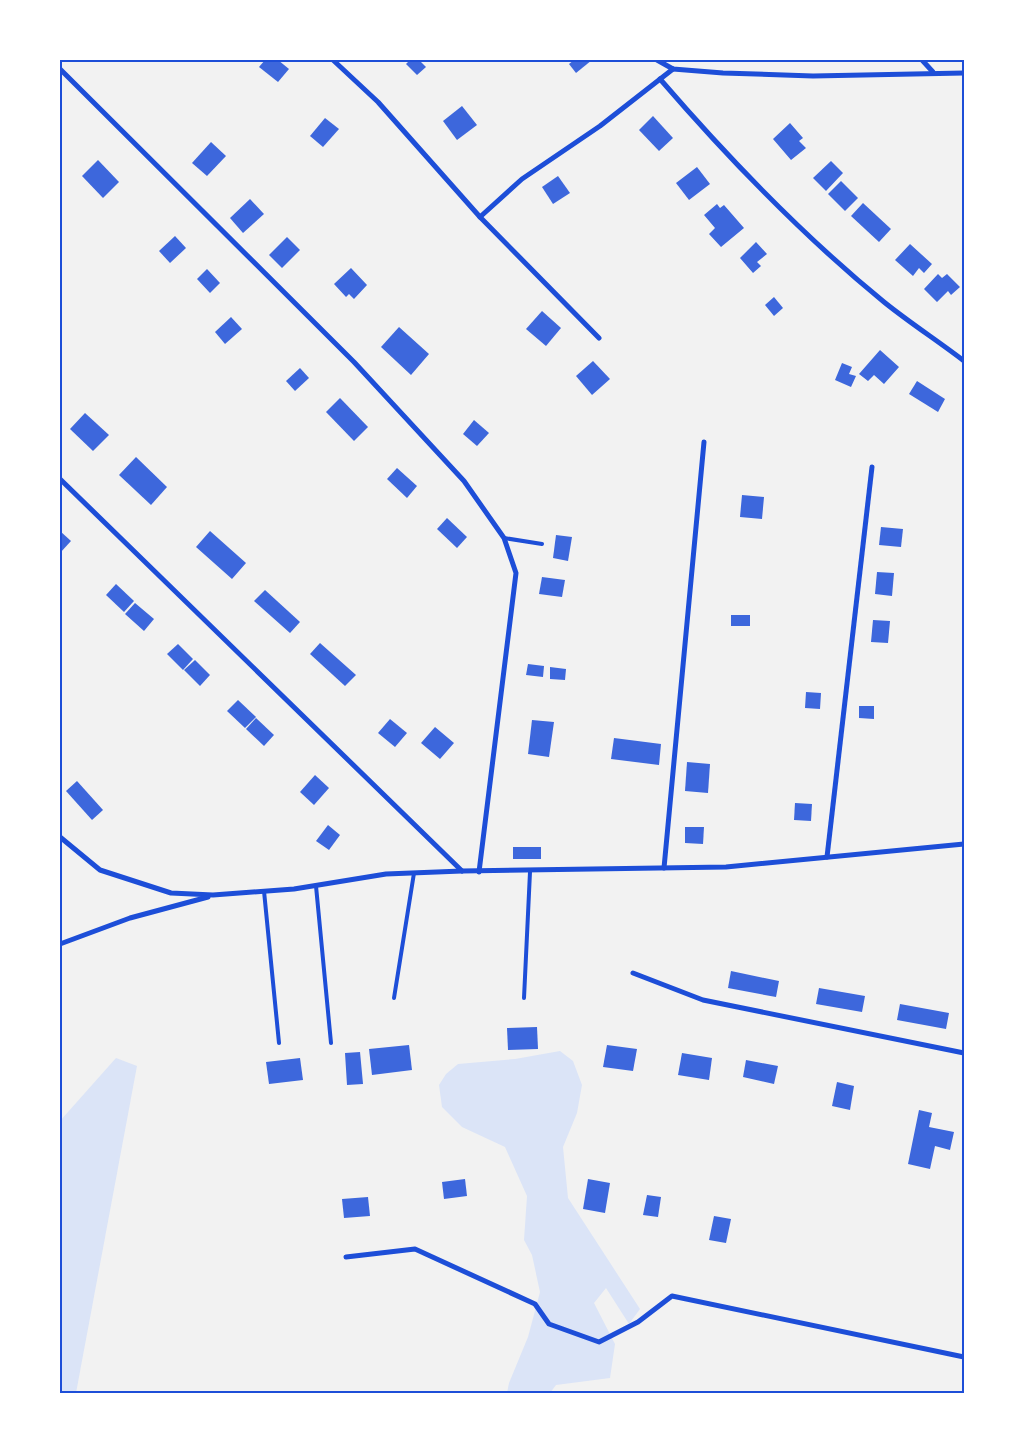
<svg xmlns="http://www.w3.org/2000/svg" width="1024" height="1453" font-family="Overpass,sans-serif">
  <style>
    .green { fill: #dbe4f7 }
    .building { fill: #3d67dc }
    .lines { fill: none; stroke-linecap: round; stroke-linejoin: round }
    .service { stroke: #1d4ed8; stroke-width: 4 }
    .minor { stroke: #1d4ed8; stroke-width: 5 }
    .neatline { fill: none; stroke: #1d4ed8; stroke-width: 2 }
  </style>
  <rect width="100%" height="100%" fill="#f2f2f2"/>
  <g class="green">
    <path d="M560 1051 573 1061 582 1085 577 1113 563 1147 568 1198 640 1309 629 1324 606 1288 594 1303 615 1344 610 1378 556 1385 550 1393H507L509 1383 528 1337 540 1292 532 1255 524 1240 527 1196 505 1147 462 1127 442 1107 439 1085 446 1074 458 1064 515 1059Z"/>
    <path d="M116 1058 137 1066 76 1393H60V1121Z"/>
  </g>
  <g class="building">
    <path d="M265 60H278L289 69 278 82 259 67Z"/>
    <path d="M410 60H419L426 67 417 75 406 64Z"/>
    <path d="M574 60H592L576 73 569 64Z"/>
    <path d="M462 106 477 125 457 140 443 121Z"/>
    <path d="M653 116 673 138 659 151 639 130Z"/>
    <path d="M325 118 339 129 323 147 310 136Z"/>
    <path d="M790 123 803 138 799 141 806 148 791 160 773 139Z"/>
    <path d="M211 142 226 156 207 176 192 163Z"/>
    <path d="M98 160 119 182 103 198 82 176Z"/>
    <path d="M831 161 843 173 826 191 813 178Z"/>
    <path d="M697 167 710 184 689 200 676 183Z"/>
    <path d="M558 176 570 193 553 204 542 187Z"/>
    <path d="M841 181 858 198 845 211 828 194Z"/>
    <path d="M250 199 264 214 243 233 230 218Z"/>
    <path d="M863 203 891 229 879 242 851 216Z"/>
    <path d="M717 204 720 208 724 205 744 228 721 247 709 234 715 228 704 215Z"/>
    <path d="M175 236 186 248 170 263 159 251Z"/>
    <path d="M287 237 300 250 282 268 269 255Z"/>
    <path d="M756 242 767 254 757 262 761 266 753 273 740 258Z"/>
    <path d="M910 244 932 264 924 273 919 268 913 276 895 260Z"/>
    <path d="M351 268 367 285 354 299 349 294 346 297 334 284Z"/>
    <path d="M207 269 220 283 210 293 197 279Z"/>
    <path d="M938 274 942 278 947 274 960 287 951 295 948 291 937 302 924 289Z"/>
    <path d="M774 297 783 308 774 316 765 305Z"/>
    <path d="M542 311 561 328 546 346 526 329Z"/>
    <path d="M231 317 242 329 225 344 215 332Z"/>
    <path d="M399 327 429 354 411 375 381 347Z"/>
    <path d="M880 350 899 367 884 384 874 375 868 381 859 374Z"/>
    <path d="M593 361 610 379 592 395 576 376Z"/>
    <path d="M842 363 852 367 849 374 856 376 851 387 835 380Z"/>
    <path d="M300 368 309 378 295 391 286 381Z"/>
    <path d="M917 381 945 399 938 412 909 394Z"/>
    <path d="M340 398 368 427 354 441 326 412Z"/>
    <path d="M85 413 109 435 93 451 70 429Z"/>
    <path d="M474 420 489 433 477 446 463 434Z"/>
    <path d="M136 457 167 487 151 505 119 475Z"/>
    <path d="M397 468 417 486 407 498 387 479Z"/>
    <path d="M742 495 764 497 762 519 740 517Z"/>
    <path d="M447 518 467 537 457 548 437 529Z"/>
    <path d="M881 527 903 529 901 547 879 545Z"/>
    <path d="M60 531 71 541 60 553Z"/>
    <path d="M210 531 246 563 232 579 196 547Z"/>
    <path d="M556 535 572 537 568 561 553 558Z"/>
    <path d="M877 572 894 573 892 596 875 594Z"/>
    <path d="M542 577 565 580 562 597 539 594Z"/>
    <path d="M116 584 134 601 124 612 106 595Z"/>
    <path d="M265 590 300 622 290 633 254 601Z"/>
    <path d="M135 603 154 619 144 631 125 614Z"/>
    <rect x="731" y="615" width="19" height="11"/>
    <path d="M873 620 890 621 888 643 871 642Z"/>
    <path d="M320 643 356 675 345 686 310 654Z"/>
    <path d="M178 644 193 659 183 670 167 654Z"/>
    <path d="M195 660 210 675 200 686 184 670Z"/>
    <path d="M528 664 544 666 543 677 526 675Z"/>
    <path d="M550 667 566 669 565 680 550 679Z"/>
    <path d="M806 692 821 693 820 709 805 708Z"/>
    <path d="M238 700 256 717 245 728 227 711Z"/>
    <path d="M859 706H874V719L859 718Z"/>
    <path d="M256 718 274 735 264 746 246 729Z"/>
    <path d="M390 719 407 733 395 747 378 733Z"/>
    <path d="M532 720 554 722 549 757 528 754Z"/>
    <path d="M435 727 454 743 440 759 421 743Z"/>
    <path d="M614 738 661 744 659 765 611 759Z"/>
    <path d="M687 762 710 764 708 793 685 791Z"/>
    <path d="M315 775 329 788 314 805 300 792Z"/>
    <path d="M77 781 103 810 92 820 66 791Z"/>
    <path d="M795 803 812 804 811 821 794 820Z"/>
    <path d="M328 825 340 835 329 850 316 841Z"/>
    <path d="M685 827H704L703 844 685 843Z"/>
    <rect x="513" y="847" width="28" height="12"/>
    <path d="M731 971 779 981 776 997 728 988Z"/>
    <path d="M819 988 865 996 862 1012 816 1004Z"/>
    <path d="M900 1004 949 1013 946 1029 897 1020Z"/>
    <path d="M537 1027 538 1049 508 1050 507 1028Z"/>
    <path d="M409 1045 412 1070 372 1075 369 1049Z"/>
    <path d="M607 1045 637 1049 633 1071 603 1067Z"/>
    <path d="M360 1052 363 1084 347 1085 345 1053Z"/>
    <path d="M682 1053 712 1058 709 1080 678 1075Z"/>
    <path d="M300 1058 303 1080 269 1084 266 1062Z"/>
    <path d="M746 1060 778 1066 774 1084 743 1077Z"/>
    <path d="M837 1082 854 1086 850 1110 832 1106Z"/>
    <path d="M919 1110 932 1113 929 1127 954 1132 950 1150 935 1146 930 1169 908 1164Z"/>
    <path d="M465 1179 467 1196 444 1199 442 1182Z"/>
    <path d="M588 1179 610 1183 605 1213 583 1209Z"/>
    <path d="M647 1195 661 1197 658 1217 643 1215Z"/>
    <path d="M368 1197 370 1216 344 1218 342 1199Z"/>
    <path d="M714 1216 731 1219 726 1243 709 1240Z"/>
  </g>
  <g class="lines">
    <g class="service">
      <path d="M504 538 542 544"/>
      <path d="M316 886 331 1043"/>
      <path d="M264 891 279 1043"/>
      <path d="M394 998 414 873"/>
      <path d="M524 998 530 872"/>
    </g>
    <g class="minor">
      <path d="M333 60 378 102 480 217 599 338"/>
      <path d="M657 60 673 69 723 73 813 76 964 73"/>
      <path d="M922 60 933 72"/>
      <path d="M60 69 354 362 464 481 504 538 516 573 479 872"/>
      <path d="M660 79C729 159 802 235 884 302 910 323 938 341 964 361"/>
      <path d="M480 217 522 179 600 126 673 69"/>
      <path d="M60 479 462 871"/>
      <path d="M60 837 100 870 171 893 213 895 294 889 386 874 462 871 726 867 964 844"/>
      <path d="M827 857 872 467"/>
      <path d="M664 868 704 442"/>
      <path d="M60 944 130 918 208 897"/>
      <path d="M633 973 703 1000 964 1053"/>
      <path d="M346 1257 415 1249 535 1304 549 1324 599 1342 638 1322 672 1296 964 1357"/>
    </g>
  </g>
  <rect width="1024" height="1453" fill="none" stroke="#ffffff" stroke-width="122"/>
  <rect x="61" y="61" width="902" height="1331" class="neatline"/>
</svg>
